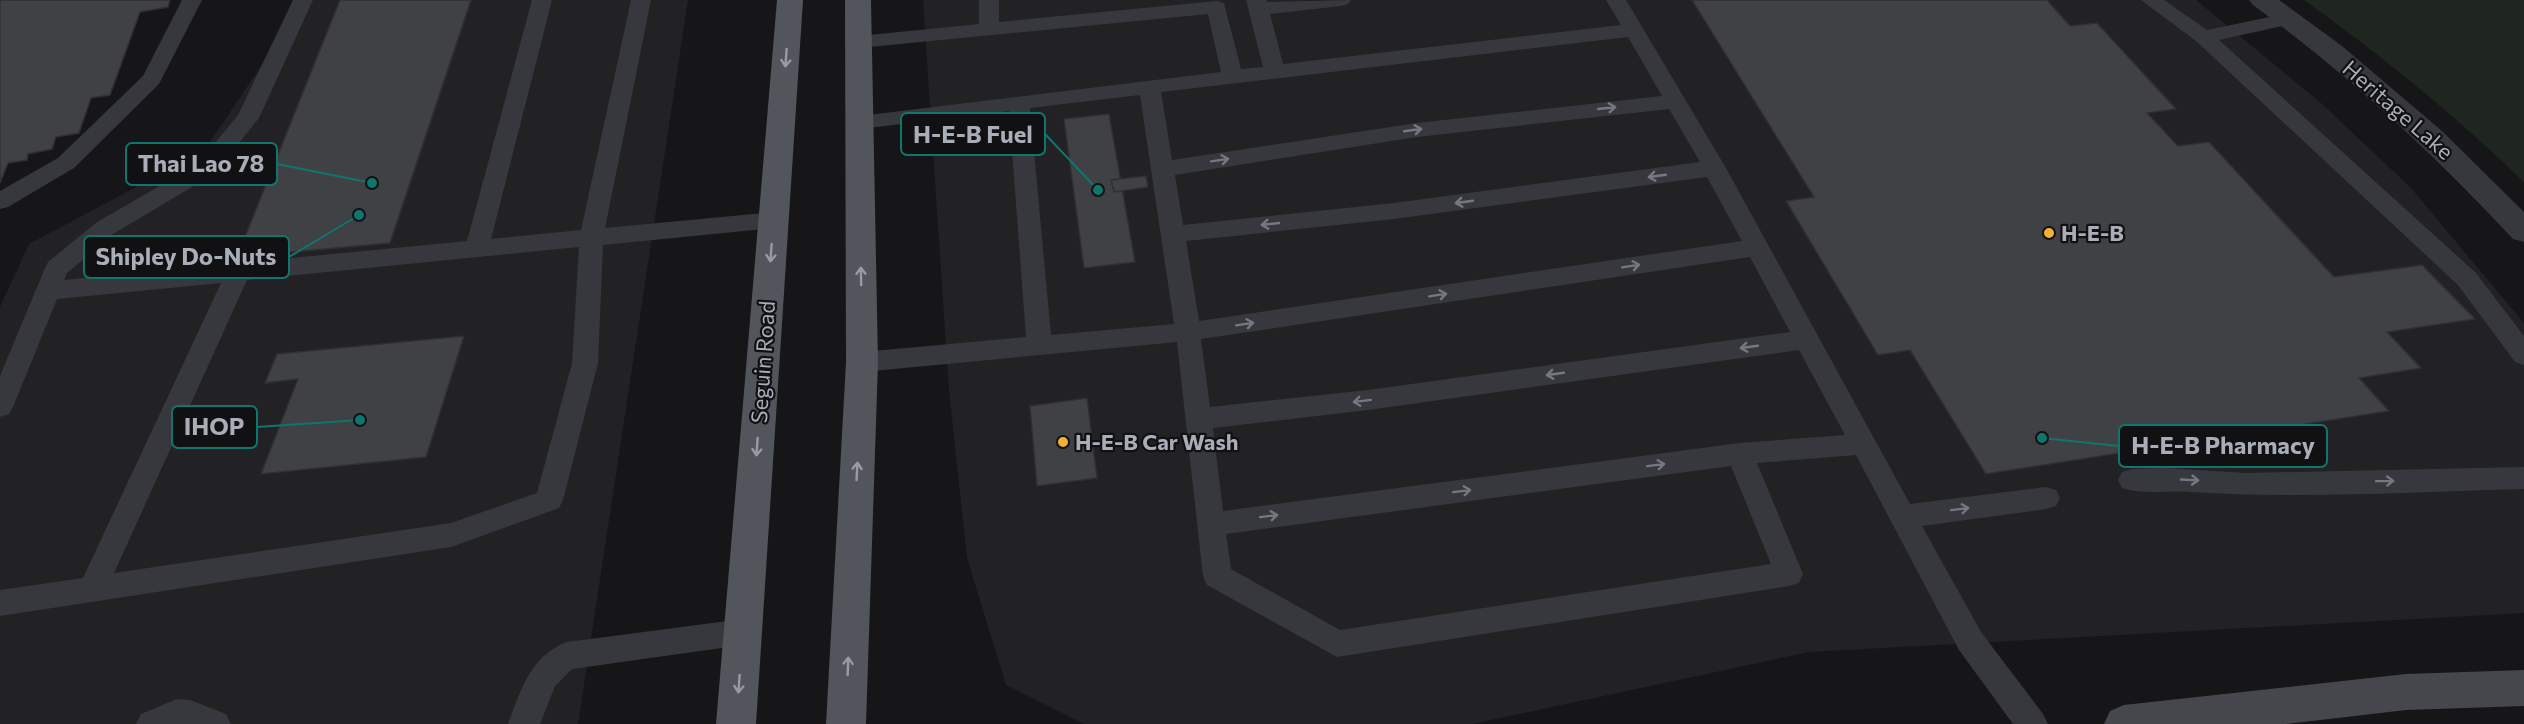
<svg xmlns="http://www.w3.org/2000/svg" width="2524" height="724" font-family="Commissioner,sans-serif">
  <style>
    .built { fill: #222225 }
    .green { fill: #1e261f }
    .building { fill: #404145; stroke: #303034; stroke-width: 1.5 }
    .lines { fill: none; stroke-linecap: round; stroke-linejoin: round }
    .service { fill: #37383d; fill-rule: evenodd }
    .minor { fill: #37383d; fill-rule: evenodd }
    .secondary { fill: #45474d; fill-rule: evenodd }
    .primary { fill: #53555c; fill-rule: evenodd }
    .oneway { stroke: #979ba6 }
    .oneway2 { stroke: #757881 }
    .poi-dot { fill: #f2b134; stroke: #111113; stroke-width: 2 }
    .labels { text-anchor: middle; stroke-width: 4.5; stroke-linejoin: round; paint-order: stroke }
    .street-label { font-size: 22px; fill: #a8adb8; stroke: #111113 }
    .poi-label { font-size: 22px; font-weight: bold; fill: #a8adb8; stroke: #111113; text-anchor: start }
    .leader { fill: none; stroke: #0f766e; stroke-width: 2 }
    .callout-dot { fill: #0f766e; stroke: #111113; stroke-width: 2 }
    .callout { fill: #111113; stroke: #0f766e; stroke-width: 2 }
    .callout-label { font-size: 24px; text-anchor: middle; font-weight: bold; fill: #a8adb8 }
  </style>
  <rect width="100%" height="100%" fill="#161618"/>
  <g class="built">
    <path d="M299 0H688L578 724H0V307L29 244 204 151 261 66Z"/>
    <path d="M923 0H2196L2321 103 2410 187 2524 323V613L1809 652 1472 724H1084L1006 685 967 558 949 390Z"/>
  </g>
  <path class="green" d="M2304 0H2524V182C2455 115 2382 56 2304 0Z"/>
  <g class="building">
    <path d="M0 0H170L168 7 140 12 110 95 91 98 79 133 56 137 52 149 28 154 27 160 8 163 0 183Z"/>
    <path d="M340 0H471L390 243 237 257Z"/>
    <path d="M1692 0H2047L2070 26 2097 23 2176 109 2147 113 2178 146 2209 142 2334 277 2422 265 2475 319 2387 332 2421 368 2359 378 2389 411 1986 474 1910 350 1878 355 1786 201 1814 197Z"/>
    <path d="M1109 114 1135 262 1084 268 1064 119Z"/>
    <path d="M1146 176 1148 187 1114 192 1111 180Z"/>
    <path d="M464 336 426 457 261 474 298 379 265 383 277 354Z"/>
    <path d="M1087 398 1097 478 1037 486 1030 406Z"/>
  </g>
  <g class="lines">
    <g class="service">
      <path d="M182 0H202L159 84 74 168 8 207 0 209V191L58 158 143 76Z"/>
      <path d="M293 0H313L259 118 214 174 113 234 67 273 64 280 467 241 532 0H552L491 239 581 230 631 0H651L605 228 774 212 782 214 786 220 782 226 774 228 603 245 598 363 563 500 559 508 451 547 0 616V590L83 578 221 283 57 299 13 407 9 414 0 417V376L45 268 48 262 97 222 198 164 238 115ZM579 247 572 363 537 493 451 523 114 573 247 280Z"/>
      <path d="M979 0H999V22L1217 1 1224 3 1241 69 1263 67 1246 0H1266L1267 2 1351 0 1348 4 1341 6 1270 14 1283 64 1621 25 1606 0H1626L1726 168 1910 504 2046 487 2056 490 2060 498 2056 506 2046 509 1922 526 1981 632 2043 714 2048 724H2013L1959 650 1856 455 1757 463 1803 574 1799 583 1789 586 1337 657 1207 585 1203 576 1177 342 862 372 853 369 849 362 853 355 862 352 1026 337 1009 111 860 129 852 127 849 122 852 117 1221 72 1208 14 859 48 852 46 849 42 852 38 859 36 979 24ZM1628 37 1662 96 1417 123 1172 160 1161 92ZM1140 95 1174 324 1051 335 1030 108ZM1669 109 1700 162 1394 203 1183 225 1175 175 1417 137ZM1707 177 1742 241 1199 321 1186 241 1394 219ZM1750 257 1790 332 1368 390 1210 407 1201 339ZM1799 350 1845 435 1740 443 1223 511 1213 428 1368 410ZM1731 466 1771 564 1340 630 1231 569 1226 534Z"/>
      <path d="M2141 0H2164L2207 30 2289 13 2296 15 2299 19 2296 23 2219 40 2476 273 2524 336V365L2515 362 2458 285 2196 41Z"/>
      <path d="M2524 467V489C2413 492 2301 499 2190 492 2169 490 2143 495 2122 488L2118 480 2122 472 2132 469 2166 468 2246 473Z"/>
      <path d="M743 619 753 623 758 632 753 641 743 645 572 669 555 686 540 724H508C521 690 530 656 567 642Z"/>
      <path d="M177 699 190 700 226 714 231 724H136L141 714Z"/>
    </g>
    <path class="minor" d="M2249 0H2279L2342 46 2442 131 2524 212V242L2513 239C2433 153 2348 74 2253 5Z"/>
    <path class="secondary" d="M2524 670V706L2406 710 2286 724H2104L2110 711 2124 705 2406 674Z"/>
    <g class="primary">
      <path d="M777 0H803L756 724H716Z"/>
      <path d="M845 0H871L878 362 866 724H826L846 362Z"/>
    </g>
  </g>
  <defs><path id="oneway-shaft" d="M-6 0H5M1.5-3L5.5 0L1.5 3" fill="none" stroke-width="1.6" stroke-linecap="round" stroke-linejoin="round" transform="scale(1.5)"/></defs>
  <g class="oneway">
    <use href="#oneway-shaft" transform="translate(786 58) rotate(94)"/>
    <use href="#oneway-shaft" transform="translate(771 253) rotate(94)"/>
    <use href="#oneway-shaft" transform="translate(861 276) rotate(-91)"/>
    <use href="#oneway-shaft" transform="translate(757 447) rotate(94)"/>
    <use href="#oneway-shaft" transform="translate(857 471) rotate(-87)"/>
    <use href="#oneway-shaft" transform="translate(848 666) rotate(-88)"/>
    <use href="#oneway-shaft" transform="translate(739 684) rotate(94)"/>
  </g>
  <g class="oneway2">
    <use href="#oneway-shaft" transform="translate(1607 108) rotate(-6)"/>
    <use href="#oneway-shaft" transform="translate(1413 130) rotate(-8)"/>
    <use href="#oneway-shaft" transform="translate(1220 160) rotate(-9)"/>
    <use href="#oneway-shaft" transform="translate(1657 176) rotate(172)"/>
    <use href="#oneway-shaft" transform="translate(1464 202) rotate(172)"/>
    <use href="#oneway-shaft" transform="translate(1270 224) rotate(174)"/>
    <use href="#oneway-shaft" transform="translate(1631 266) rotate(-9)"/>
    <use href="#oneway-shaft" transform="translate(1438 295) rotate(-9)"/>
    <use href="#oneway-shaft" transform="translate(1245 324) rotate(-9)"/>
    <use href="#oneway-shaft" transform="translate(1749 347) rotate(172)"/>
    <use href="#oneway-shaft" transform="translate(1555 374) rotate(172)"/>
    <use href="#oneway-shaft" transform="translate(1362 401) rotate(173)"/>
    <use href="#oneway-shaft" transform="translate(1656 465) rotate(-7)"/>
    <use href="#oneway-shaft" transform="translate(2190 480) rotate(3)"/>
    <use href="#oneway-shaft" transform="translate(2385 481) rotate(-1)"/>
    <use href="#oneway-shaft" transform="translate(1462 491) rotate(-7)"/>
    <use href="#oneway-shaft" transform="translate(1960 509) rotate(-7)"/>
    <use href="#oneway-shaft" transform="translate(1269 516) rotate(-7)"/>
  </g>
  <g class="poi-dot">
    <circle cx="2049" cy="233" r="6"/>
    <circle cx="1063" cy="442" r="6"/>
  </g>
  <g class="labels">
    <g class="street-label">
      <text transform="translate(2398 110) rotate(41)" y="8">Heritage Lake</text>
      <text transform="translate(763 362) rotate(-86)" y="8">Seguin Road</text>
    </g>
    <g class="poi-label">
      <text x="2061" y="241">H-E-B</text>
      <text x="1075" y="450">H-E-B Car Wash</text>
    </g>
  </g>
  <path class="leader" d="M1098 190L1045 134M372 183L277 164M359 215L289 257M360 420L257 427M2042 438L2119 446"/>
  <g class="callout-dot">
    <circle cx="1098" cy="190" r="6"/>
    <circle cx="372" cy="183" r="6"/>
    <circle cx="359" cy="215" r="6"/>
    <circle cx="360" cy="420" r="6"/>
    <circle cx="2042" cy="438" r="6"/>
  </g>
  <g class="callout">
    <rect x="901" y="113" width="144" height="42" rx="6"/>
    <rect x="126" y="143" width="151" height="42" rx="6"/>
    <rect x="84" y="236" width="205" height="42" rx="6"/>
    <rect x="172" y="406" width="85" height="42" rx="6"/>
    <rect x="2119" y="425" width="208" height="42" rx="6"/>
  </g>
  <g class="callout-label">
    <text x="973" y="143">H-E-B Fuel</text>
    <text x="201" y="172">Thai Lao 78</text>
    <text x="186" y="265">Shipley Do-Nuts</text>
    <text x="214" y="435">IHOP</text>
    <text x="2223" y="454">H-E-B Pharmacy</text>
  </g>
</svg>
